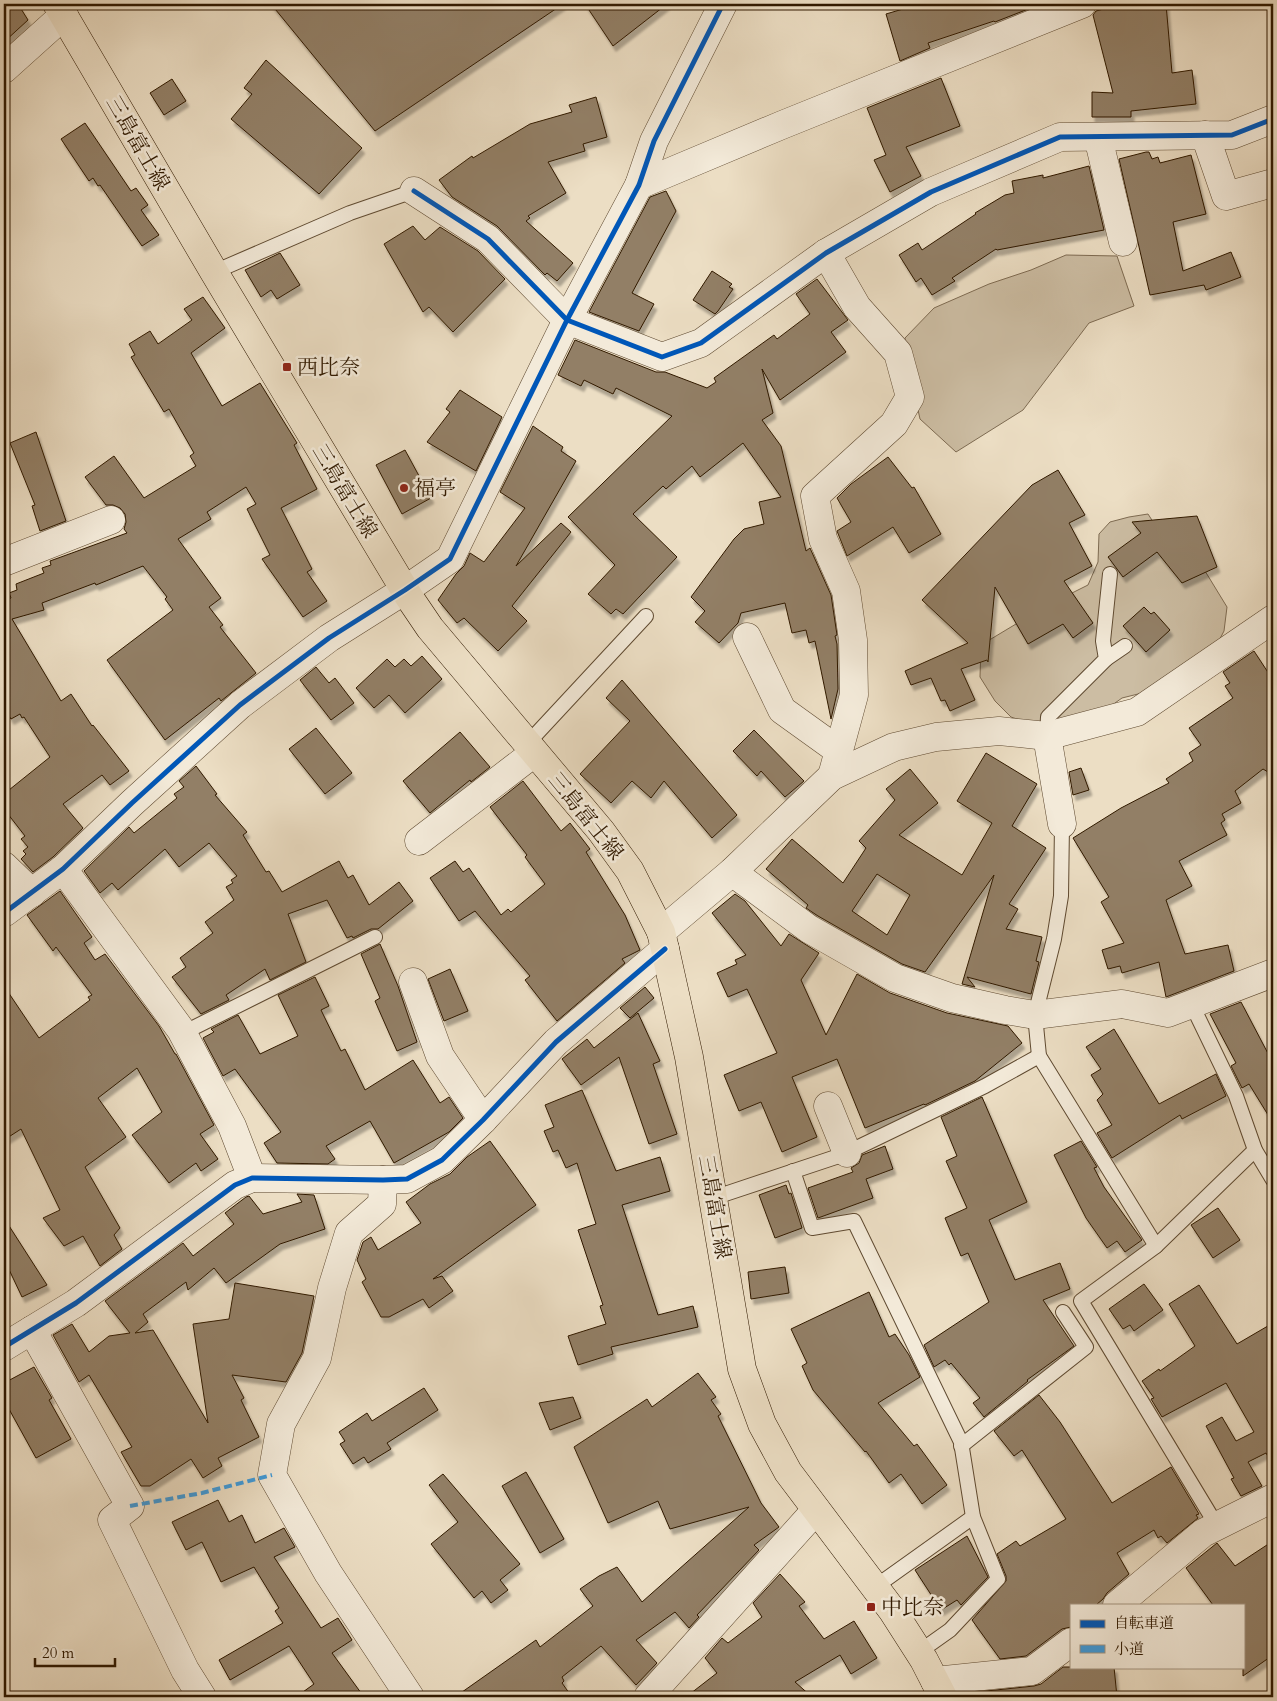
<svg xmlns="http://www.w3.org/2000/svg" width="1277" height="1701" font-family="Cardo,'Noto Serif JP',serif">
  <style>
    .green { fill: #ccbda3; stroke: #7e6b52 }
    .building { fill: #927f66; stroke: #301900; fill-rule: evenodd; filter: url(#shadow) }
    .lines { fill: none; stroke-linecap: round; stroke-linejoin: round }
    .service-casing { stroke: #5f4a31; stroke-width: 16 }
    .minor-casing { stroke: #5f4a31; stroke-width: 29 }
    .primary-casing { stroke: #301900; stroke-width: 29 }
    .service { stroke: #f3ead9; stroke-width: 14 }
    .minor { stroke: #f3ead9; stroke-width: 28 }
    .primary { stroke: #ecdec4; stroke-width: 28 }
    .quiet { stroke: #3e9bdc; stroke-width: 4; stroke-dasharray: 8 4; stroke-linecap: butt }
    .cycleway-casing { stroke: #f3ead9; stroke-width: 8 }
    .cycleway { stroke: #0057b8; stroke-width: 5 }
    .poi-dot { fill: #8f2418; stroke: #f3ead9; stroke-width: 2 }
    .labels { text-anchor: middle; stroke-width: 5; stroke-linejoin: round; paint-order: stroke }
    .street-label { font-size: 21px; fill: #301900; stroke: #f3ead9 }
    .poi-label { font-size: 21px; fill: #301900; stroke: #f3ead9; text-anchor: start }
  </style>
  <defs>
    <filter id="shadow"><feDropShadow dx="3" dy="5.5" stdDeviation="1" flood-color="#0004"/></filter>
  </defs>
  <rect width="100%" height="100%" fill="#ecdec4"/>
  <filter id="stains"><feTurbulence type="fractalNoise" baseFrequency=".004" numOctaves="4"/><feColorMatrix values="0 0 0 0 .2 0 0 0 0 .09 0 0 0 0 .02 0 0 0 .5 -.17"/></filter>
  <radialGradient id="worn" r=".72"><stop offset=".6" stop-color="#630" stop-opacity="0"/><stop offset="1" stop-color="#630" stop-opacity=".3"/></radialGradient>
  <g class="green">
    <path d="M1066 255 1117 256 1134 306 1089 323 1023 410 956 452 920 419 905 350V338L934 308 989 284 1031 270Z"/>
    <path d="M1148 514 1159 531 1205 571 1227 607 1224 631 1211 656 1162 688 1122 698 1101 713 1051 723 1023 721 1011 717 995 701 980 677 981 645 1046 606 1088 585 1098 562 1099 534 1110 522 1129 517Z"/>
  </g>
  <g class="building">
    <path d="M4 4H18L28 20 4 42Z"/>
    <path d="M271 4H563L375 131Z"/>
    <path d="M585 4H667L613 46Z"/>
    <path d="M920 4H1041L995 22 994 21 928 43 930 48 900 61 886 14Z"/>
    <path d="M1145 4H1166L1172 73 1192 70 1196 104 1131 111V117H1092V92L1113 93 1093 15 1096 11 1115 6Z"/>
    <path d="M266 60 362 148 319 194 231 119 252 94 244 88Z"/>
    <path d="M941 78 960 126 906 147 921 176 890 192 874 160 886 155 867 108Z"/>
    <path d="M172 79 186 101 164 115 150 93Z"/>
    <path d="M596 97 607 137 583 144 585 151 548 162 566 193 528 216 530 218 526 221 573 263 557 281 547 273 545 275 497 226 452 197 439 180 472 156 473 158 530 124 572 112 569 105Z"/>
    <path d="M85 123 131 191 136 188 148 205 141 210 159 235 142 246 100 185 98 186 93 178 89 181 61 139Z"/>
    <path d="M1146 152H1149L1152 159 1158 157 1160 163 1191 155 1206 214 1173 222 1183 271 1231 252 1241 277 1206 290 1204 285 1150 295 1119 159Z"/>
    <path d="M1089 166 1104 230 997 250 996 249 952 278 955 281 932 295 921 278 916 282 899 255 918 243 922 250 976 214 975 213 1005 195 1014 193 1012 181 1043 175V178Z"/>
    <path d="M666 191 676 211 632 293 654 304 639 331 589 312 650 197Z"/>
    <path d="M413 226 425 240 440 227 478 251 505 279 453 332 429 307 423 312 384 244Z"/>
    <path d="M280 253 300 285 277 299 271 290 261 297 245 270Z"/>
    <path d="M712 271 732 284 729 287 733 289 718 311 715 314 693 300Z"/>
    <path d="M817 279 848 320 831 332 846 352 780 400 762 369 773 413 762 420 781 446 806 551 810 548 831 595 837 635 835 636 837 644 838 689 831 719 815 641 809 643 806 630 792 633 785 603 741 613 738 623 719 643 695 622 705 611 691 597 734 539 744 529 764 524 759 502 781 497 743 443 700 477 692 466 666 489 663 486 633 514 677 557 623 614 616 609 611 614 588 594 615 565 568 517 672 416 616 388 613 394 584 380 581 386 558 375 575 340 656 372H665L707 388 716 382 714 378 774 335 777 339 810 314 796 294Z"/>
    <path d="M203 297 225 328 191 353 222 406 260 383 297 443 294 445 317 489 281 508 312 569 307 572 327 601 303 617 262 559 270 555 247 509 256 504 246 487 207 512 211 519 178 539 221 598 209 607 223 625 220 627 256 673 221 701 219 698 165 740 107 660 173 610 165 599 167 597 143 566 96 585 95 583 42 603 44 610 12 619 61 701 71 694 92 726 93 725 129 771 110 785 102 775 63 804 83 828 53 857 33 872 21 859 26 854 23 851 28 847 21 839 25 836 4 809V794L50 757 24 717 22 718 20 714 11 719 4 708V601L11 598 9 593 17 590 16 584 44 573 42 568 51 565 50 561 127 533 124 529 126 522 125 514 120 508 113 505H106L85 477 114 456 144 498 196 466 190 456 194 453 169 409 164 412 131 357 135 355 129 344 150 331 158 344 192 320 184 309Z"/>
    <path d="M460 390 502 417 476 471 427 442 450 412 446 409Z"/>
    <path d="M533 426 563 447 561 451 576 461 516 566 561 523 571 532 512 606 527 621 498 651 464 618 457 623 438 600 456 574 464 566 470 553 484 562 525 508 500 492Z"/>
    <path d="M36 432 66 521 40 531 32 506 35 505 10 443Z"/>
    <path d="M405 450 431 498 402 514 376 465Z"/>
    <path d="M888 457 912 488 914 487 941 534 909 553 893 527 847 556 837 531 851 522 837 498 851 484Z"/>
    <path d="M1058 470 1085 515 1069 523 1092 566 1064 581 1093 623 1073 638 1063 624 1028 644 995 587 988 662 987 660 961 669 975 700 950 711 945 700 941 701 931 678 911 685 905 671 968 643 922 600 1032 485Z"/>
    <path d="M1197 516 1217 567 1182 583 1157 552 1123 577 1108 557 1141 533 1132 522Z"/>
    <path d="M1144 607 1151 614 1154 612 1170 630 1146 652 1123 626Z"/>
    <path d="M1254 651 1273 680V775L1263 769 1235 791 1241 803 1222 814 1225 820 1221 823 1227 835 1179 861 1192 886 1166 900 1185 954 1228 945 1234 971 1166 997 1159 962 1122 973 1120 966 1108 969 1102 950 1124 943 1101 902 1109 897 1073 838 1121 808 1169 783 1166 779 1193 761 1189 753 1201 745 1189 728 1233 698 1225 686 1230 683 1223 672Z"/>
    <path d="M422 656 442 679 405 713 389 695 374 708 356 688 387 659 395 667 404 659 411 666Z"/>
    <path d="M316 667 329 683 335 678 354 703 331 720 300 680Z"/>
    <path d="M622 680 737 815 712 838 664 781 651 798 632 781 611 803 580 774 630 721 606 698Z"/>
    <path d="M316 728 352 773 325 794 289 749Z"/>
    <path d="M754 730 804 781 785 797 761 771 757 776 733 751Z"/>
    <path d="M460 732 490 767 471 782 470 780 430 813 403 781Z"/>
    <path d="M986 753 1037 784 1012 826 1046 848 1009 904 1018 909 1006 929 1042 937 1036 961 1039 962 1031 994 967 977 975 987 962 984 994 875 925 972 902 964 818 916 806 908 808 905 766 869 792 839 843 883 866 848 859 841 895 800 886 789 910 769 938 803 899 835 962 875 992 823 957 801ZM877 874 910 895 887 935 852 911Z"/>
    <path d="M196 766 217 794 215 795 247 832 243 835 266 872 269 871 282 892 339 861 348 878 353 875 369 905 399 882 413 901 378 929H371L353 938 352 936 347 938 327 900 288 914 306 962 270 980 265 969 226 995 229 1000 201 1014 172 977 186 967 180 958 213 933 205 922 234 900 226 887 233 883 231 880 237 876 209 843 179 867 165 849 118 890 112 883 100 893 84 871 129 827 134 833 177 798 174 794 184 787 179 781Z"/>
    <path d="M1081 768 1089 790 1073 795 1069 772Z"/>
    <path d="M523 781 561 831 570 823 590 849 586 852 625 915 640 950 622 959 625 963 557 1021 525 980 530 976 475 911 459 921 430 878 455 861 463 872 469 868 501 915 508 909 511 912 545 884 525 857 527 855 490 807Z"/>
    <path d="M60 891 92 937 84 943 95 960 105 954 159 1026 175 1054H176L214 1125 200 1134 218 1159 201 1171 196 1163 169 1183 132 1135 162 1112 137 1068 98 1098 126 1137 85 1167 120 1228 114 1235 122 1249 100 1266 83 1236 64 1246 43 1218 60 1210 21 1129 4 1140V986L39 1038 90 1000 88 997 92 995 56 947 53 951 27 915Z"/>
    <path d="M735 894 745 901 781 946 789 934 819 953 801 980 826 1035 857 974 890 993 947 1013 1008 1026 1022 1043 975 1081 925 1105 924 1104 865 1128 837 1059 792 1077 817 1137 782 1152 761 1102 739 1111 724 1075 777 1053 747 989 728 997 717 973 737 964 735 960 746 955 712 913Z"/>
    <path d="M380 944 398 986 417 1042 397 1051 375 1001 380 998 361 954Z"/>
    <path d="M450 969 468 1011 444 1021 428 979Z"/>
    <path d="M315 977 329 1006 321 1010 341 1051 345 1049 365 1090 413 1060 440 1103 449 1097 463 1118 449 1132 394 1163 370 1121 326 1146 335 1159 328 1164 277 1163 264 1143 281 1132 235 1069 223 1076 203 1038 214 1032 211 1029 238 1015 260 1054 298 1036 278 995Z"/>
    <path d="M645 987 654 998 630 1018 620 1008Z"/>
    <path d="M1241 1002 1273 1063V1123L1249 1084 1242 1088 1231 1066 1236 1063 1210 1014Z"/>
    <path d="M638 1013 660 1061 653 1064 677 1134 649 1144 619 1057 581 1085 562 1059 587 1039 594 1048Z"/>
    <path d="M1114 1029 1159 1104 1216 1074 1226 1096 1182 1119 1180 1115 1112 1158 1097 1133 1112 1125 1097 1100 1103 1094 1091 1075 1101 1069 1086 1047Z"/>
    <path d="M582 1090 616 1171 660 1157 670 1191 622 1205 658 1315 693 1306 698 1327 611 1347 613 1354 578 1365 568 1336 606 1324 600 1306 603 1305 578 1230 596 1224 577 1163 566 1168 558 1150 553 1152 544 1131 554 1127 545 1105Z"/>
    <path d="M982 1097 1027 1202 989 1220 1015 1280 1060 1263 1070 1289 1043 1300 1074 1346 1027 1380 1028 1381 984 1417 973 1403 980 1398 951 1363 949 1365 945 1360 934 1367 924 1345 989 1302 968 1253 961 1256 945 1218 967 1208 946 1161 957 1156 941 1117Z"/>
    <path d="M490 1141 536 1205 433 1279 442 1276 453 1291 429 1308 423 1299 389 1317H381L362 1282 366 1279 357 1260 363 1242 371 1237 378 1250 421 1223 406 1202 430 1184 450 1174 467 1157Z"/>
    <path d="M1081 1141 1097 1167 1094 1168 1104 1187 1142 1240 1125 1252 1117 1241 1107 1248 1086 1218 1054 1155Z"/>
    <path d="M885 1146 893 1169 866 1179 873 1198 818 1218 808 1188 853 1172 851 1168 859 1163 862 1155Z"/>
    <path d="M786 1185 789 1194 791 1193 802 1228 775 1238 759 1195Z"/>
    <path d="M297 1194 314 1195 325 1229 280 1244 226 1283 214 1268 188 1290 186 1282 143 1314 148 1322 135 1333 153 1330 208 1423 193 1324 229 1319 235 1283 314 1296 302 1353 286 1382 232 1375 244 1398 241 1400 259 1437 218 1458 222 1466 203 1478 191 1459 150 1486H141L121 1452 132 1447 89 1375 79 1382 53 1335 72 1324 89 1352 109 1336 130 1333 105 1301 183 1243 193 1256 234 1224 225 1213 246 1197 249 1196 263 1214 302 1202Z"/>
    <path d="M1218 1208 1240 1240 1213 1258 1191 1225Z"/>
    <path d="M4 1218 47 1285 22 1297 4 1259Z"/>
    <path d="M785 1267 789 1293 751 1299 748 1272Z"/>
    <path d="M1144 1284 1163 1310 1134 1331 1130 1325 1123 1329 1109 1309Z"/>
    <path d="M1199 1285 1237 1344 1273 1323V1465L1266 1453 1248 1462 1262 1486 1241 1496 1231 1479 1234 1478 1206 1426 1222 1417 1236 1441 1254 1432 1226 1383 1162 1417 1151 1399 1154 1398 1142 1381 1159 1369 1160 1371 1195 1346 1169 1304Z"/>
    <path d="M869 1292 889 1337 895 1334 909 1355 920 1377 878 1403 914 1446 917 1444 947 1485 922 1504 901 1474 889 1483 866 1451 865 1452 813 1390 802 1366 807 1363 791 1329Z"/>
    <path d="M34 1367 52 1398 49 1400 71 1439 36 1458 4 1400V1383Z"/>
    <path d="M698 1373 716 1397 711 1400 721 1414 718 1416 761 1503 779 1527 754 1545 759 1550 697 1615 699 1617 689 1628 675 1612 636 1640 657 1663 636 1685 601 1646 562 1677 564 1681 562 1683 572 1697H455L536 1640 540 1647 593 1606 580 1589 599 1576 617 1567 642 1602 749 1507 670 1529 658 1501 608 1523 574 1447 647 1399 652 1407Z"/>
    <path d="M424 1388 438 1410 387 1443 391 1449 368 1463 364 1457 353 1464 340 1444 345 1441 339 1432 367 1413 372 1421Z"/>
    <path d="M1039 1395 1060 1422 1112 1503 1171 1467 1199 1514 1196 1515 1198 1518 1167 1543 1161 1536 1158 1538 1154 1530 1117 1553 1129 1574 1107 1593 1103 1599 1096 1605H1071V1627L1062 1629 1026 1656 1000 1659 972 1620 1006 1581V1576L997 1554 1016 1541 1020 1546 1066 1519 1022 1450 1014 1456 994 1431Z"/>
    <path d="M573 1397 581 1418 550 1430 539 1403Z"/>
    <path d="M526 1472 564 1539 540 1553 502 1486Z"/>
    <path d="M443 1474 520 1564 500 1580 508 1590 491 1603 482 1591 474 1598 431 1544 458 1522 429 1485Z"/>
    <path d="M218 1500 229 1522 242 1515 255 1543 284 1528 295 1547 274 1557 321 1628 338 1618 352 1640 332 1653 364 1697H296L314 1684 289 1646 230 1680 219 1660 283 1623 275 1611 279 1608 254 1567 221 1582 202 1542 186 1550 172 1522Z"/>
    <path d="M967 1536 988 1577 961 1605 957 1600 941 1610 915 1570Z"/>
    <path d="M1273 1541V1655L1243 1676V1605H1213L1186 1568 1217 1543 1235 1566Z"/>
    <path d="M780 1574 805 1602 799 1606 824 1639 854 1621 877 1658 851 1674 840 1655 795 1682 812 1697H686L717 1673 705 1658 722 1638 728 1643 762 1617 753 1603Z"/>
    <path d="M1063 1667H1114L1117 1697H959L958 1694 1034 1686 1041 1684Z"/>
  </g>
  <g class="lines">
    <g class="service-casing">
      <g id="service">
        <path d="M214 272 350 213 414 191"/>
        <path d="M1106 659 1125 646"/>
        <path d="M1047 736 1048 717 1106 659 1103 641 1110 574"/>
        <path d="M527 744 646 616"/>
        <path d="M1062 824 1061 896 1054 939 1035 1015 1039 1056 1156 1246"/>
        <path d="M1192 1005 1236 1096 1255 1150 1273 1180"/>
        <path d="M183 1033 375 937"/>
        <path d="M793 1171 812 1228 854 1221 961 1442 973 1517 998 1579 950 1630 919 1652"/>
        <path d="M713 1198 842 1155 985 1086 1039 1056"/>
        <path d="M961 1446 1086 1347 1063 1312"/>
        <path d="M1217 1526 1081 1301 1156 1246 1255 1150"/>
        <path d="M875 1587 973 1517"/>
      </g>
    </g>
    <g class="minor-casing">
      <g id="minor">
        <path d="M4 69 64 15"/>
        <path d="M1205 135 1226 196 1273 183"/>
        <path d="M1098 137 1123 242"/>
        <path d="M639 185 782 125 1082 4"/>
        <path d="M414 191 488 239 567 320 662 357 701 343 826 253 931 192 1060 137 1232 135 1273 119"/>
        <path d="M826 253 857 307 898 353 910 397 894 424 815 496 823 539 846 591 853 640 854 695 832 776"/>
        <path d="M4 562 111 520"/>
        <path d="M747 637 782 710 839 751"/>
        <path d="M1047 736 1062 824"/>
        <path d="M419 841 534 753"/>
        <path d="M4 866 32 893"/>
        <path d="M63 869 181 1030 232 1126 252 1178"/>
        <path d="M732 872 809 929 895 978 952 998 1005 1010 1035 1015 1122 1004 1168 1013 1273 973"/>
        <path d="M4 913 63 869 132 803 240 705 329 638 405 590 450 559 567 320 639 185 654 141 723 4"/>
        <path d="M661 932 732 872 832 776 894 747 936 737 999 731 1047 736 1137 712 1273 619"/>
        <path d="M413 982 440 1056 483 1120"/>
        <path d="M828 1106 847 1153"/>
        <path d="M383 1180 382 1204 349 1233 332 1288 317 1358 281 1424 272 1475 328 1573 410 1697"/>
        <path d="M32 1330 130 1506 112 1520 185 1670 202 1697"/>
        <path d="M4 1347 76 1303 235 1185 252 1178 383 1180 407 1179 442 1160 483 1120 556 1042 665 949"/>
        <path d="M1117 1605 1203 1533 1273 1498"/>
        <path d="M935 1681 1032 1671 1071 1642"/>
        <path d="M648 1697 816 1510"/>
      </g>
    </g>
    <g class="primary-casing">
      <path id="primary" d="M57 4 214 272 409 597 430 628 601 831 630 871 661 932 665 949 689 1057 742 1369 762 1424 788 1472 892 1610 924 1660 943 1697"/>
    </g>
    <use href="#service" class="service"/>
    <use href="#minor" class="minor"/>
    <use href="#primary" class="primary"/>
    <path class="quiet" d="M130 1506 202 1493 272 1475"/>
    <g class="cycleway-casing">
      <g id="cycleway">
        <path d="M414 191 488 239 567 320 662 357 701 343 826 253 931 192 1060 137 1232 135 1273 119"/>
        <path d="M4 913 63 869 132 803 240 705 329 638 405 590 450 559 567 320 639 185 654 141 723 4"/>
        <path d="M4 1347 76 1303 235 1185 252 1178 383 1180 407 1179 442 1160 483 1120 556 1042 665 949"/>
      </g>
    </g>
    <use href="#cycleway" class="cycleway"/>
  </g>
  <g class="poi-dot">
    <rect x="282" y="362" width="10" height="10" rx="2.5"/>
    <circle cx="404" cy="488" r="5"/>
    <rect x="866" y="1602" width="10" height="10" rx="2.5"/>
  </g>
  <g class="labels">
    <g class="street-label">
      <text transform="translate(138 143) rotate(60)" y="7">三島富士線</text>
      <text transform="translate(345 491) rotate(59)" y="7">三島富士線</text>
      <text transform="translate(586 816) rotate(51)" y="7">三島富士線</text>
      <text transform="translate(715 1207) rotate(80)" y="7">三島富士線</text>
    </g>
    <g class="poi-label">
      <text x="297" y="374">西比奈</text>
      <text x="414" y="495">福亭</text>
      <text x="881" y="1614">中比奈</text>
    </g>
  </g>
  <rect width="1277" height="1701" fill="none" stroke="#ecdec4" stroke-width="20"/>
  <rect x="5" y="5" width="1267" height="1691" fill="none" stroke="#301900" stroke-width="2.5"/>
  <rect x="10" y="10" width="1257" height="1681" fill="none" stroke="#301900"/>
  <rect x="1070" y="1604" width="175" height="65" fill="#f3ead9" stroke="#a59682"/>
  <rect x="1080" y="1620" width="25" height="8" fill="#0057b8" stroke="#a59682"/>
  <text x="1114" y="1628" font-size="15" fill="#301900">自転車道</text>
  <rect x="1080" y="1645" width="25" height="8" fill="#3e9bdc" stroke="#a59682"/>
  <text x="1114" y="1654" font-size="15" fill="#301900">小道</text>
  <path d="M35 1658v8h80v-8" fill="none" stroke="#301900" stroke-width="2.5"/>
  <text x="42" y="1658" font-size="15" fill="#301900" stroke="#f3ead9" stroke-width="4" paint-order="stroke">20 m</text>
  <rect width="100%" height="100%" filter="url(#stains)"/>
  <rect width="100%" height="100%" fill="url(#worn)"/>
</svg>
